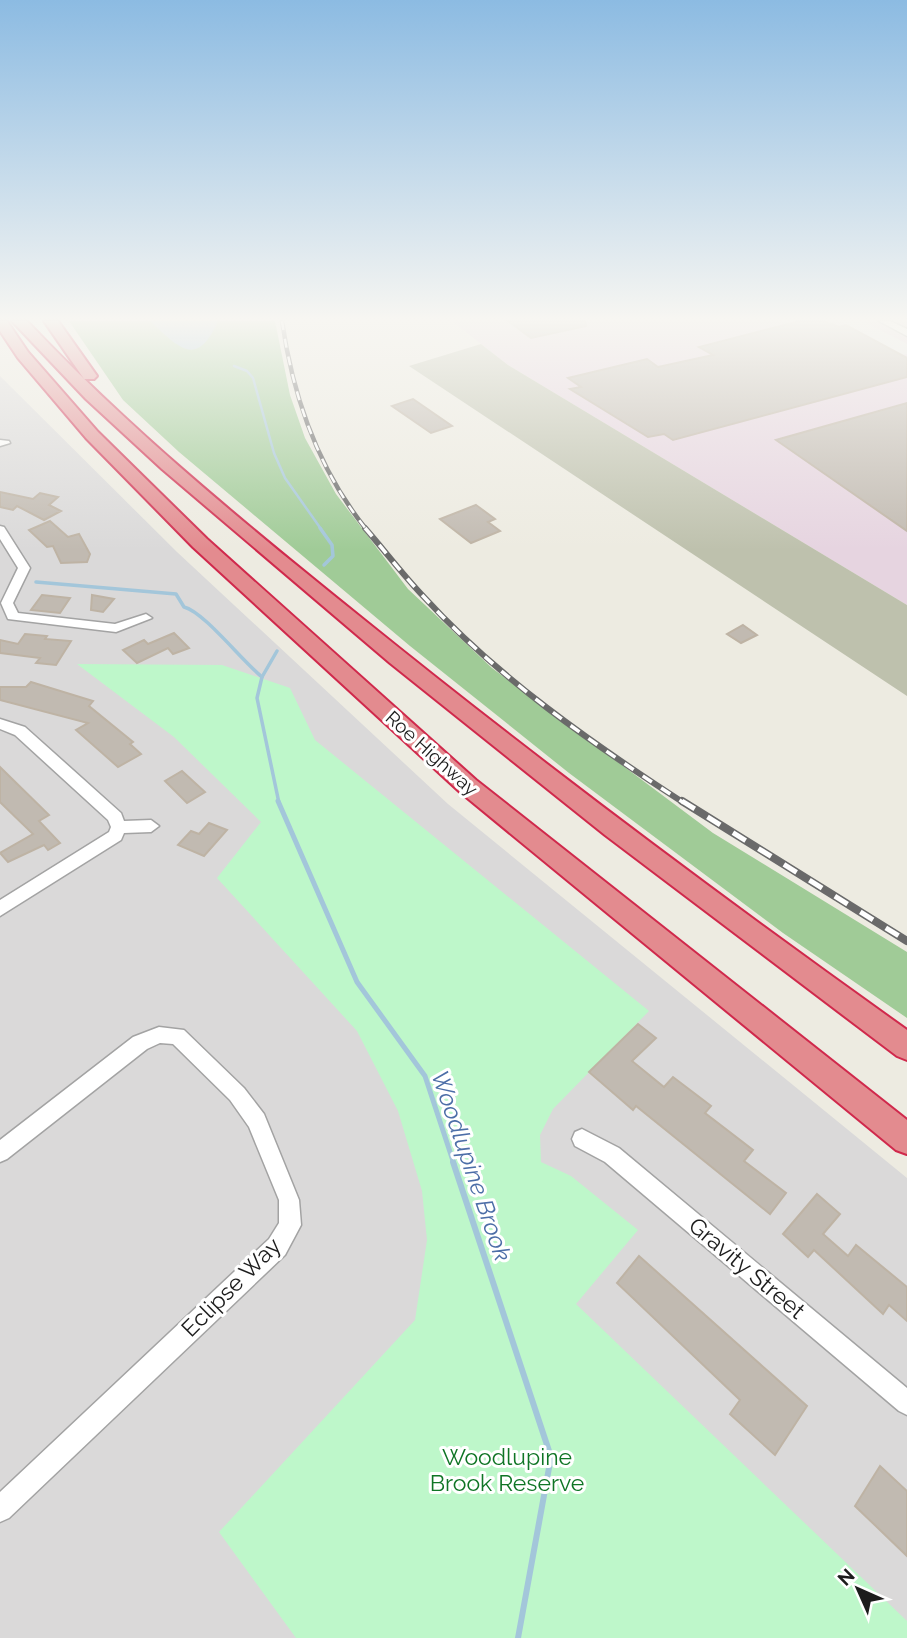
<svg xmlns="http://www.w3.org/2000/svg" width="907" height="1638" font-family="Raleway,sans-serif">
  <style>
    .residential { fill: #dad9d9 }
    .industrial { fill: #e6d4e0 }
    .construction { fill: #bec1ad }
    .forest { fill: #a0cb97 }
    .park { fill: #bef7ca }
    .parking { fill: #e8e8e8 }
    .water { fill: #a3c6da }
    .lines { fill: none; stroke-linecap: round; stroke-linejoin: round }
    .stream-far3 { stroke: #a3c6da; stroke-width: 2.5 }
    .stream-far2 { stroke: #a3c6da; stroke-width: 3.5 }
    .stream-far1 { stroke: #a3c6da; stroke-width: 5 }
    .stream { stroke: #a3c6da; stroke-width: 6 }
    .building { fill: #c1bab1; stroke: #beb3a4; stroke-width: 2 }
    .minor-casing { stroke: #a3a3a3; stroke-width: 3 }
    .highway-casing { stroke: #d0294c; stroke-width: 4 }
    .minor { fill: #fff; fill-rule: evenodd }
    .highway { fill: #e38b8f; fill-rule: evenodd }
    .rail-far2-casing { stroke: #6a6a6a; stroke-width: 4.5 }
    .rail-far1-casing { stroke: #6a6a6a; stroke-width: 6 }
    .rail-casing { stroke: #6a6a6a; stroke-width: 8 }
    .rail-far2 { stroke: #fff; stroke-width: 2.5; stroke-dasharray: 9; stroke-linecap: butt }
    .rail-far1 { stroke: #fff; stroke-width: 3.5; stroke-dasharray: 11; stroke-linecap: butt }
    .rail { stroke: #fff; stroke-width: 5; stroke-dasharray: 15; stroke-linecap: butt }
    .labels { text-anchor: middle; stroke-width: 6; stroke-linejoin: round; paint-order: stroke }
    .street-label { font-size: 19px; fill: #1c1c1c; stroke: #fff }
    .near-street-label { font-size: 23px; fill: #1c1c1c; stroke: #fff }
    .near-park-label { font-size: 23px; fill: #0f7525; stroke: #fff }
    .near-water-label { font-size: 24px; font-style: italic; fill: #4c6ea7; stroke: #fff }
  </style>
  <rect width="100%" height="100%" fill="#edebe1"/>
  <path class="residential" d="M0 376 177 552 448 804 907 1178V1638H0Z"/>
  <path class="industrial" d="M452 321H907V605L508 365Z"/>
  <path class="construction" d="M481 344 508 365 907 605V696L409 366Z"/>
  <path class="forest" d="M69 321H275L290 395 305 438 336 494 408 589 492 668 713 833 907 952V1018L783 933 569 773 410 646 179 452 123 400Z"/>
  <path class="park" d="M77 664 222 665 290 688 315 740 649 1011 553 1109 540 1135 541 1162 571 1176 638 1230 576 1304 907 1621V1638H296L219 1532 415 1320 427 1240 422 1191 398 1111 357 1031 217 878 261 822 174 737Z"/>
  <path class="parking" d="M838 321H863L907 344V354L902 355Z"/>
  <path class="water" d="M150 321H218C197 369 179 348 150 321Z"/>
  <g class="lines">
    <path class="stream-far3" d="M234 366 247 371 253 378 274 453 285 478 321 529"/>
    <g class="stream-far2">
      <path d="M320 528 332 545 333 556 324 565"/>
      <path d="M36 582 176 594 184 607C204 612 241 660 262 677"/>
      <path d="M277 651 262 677 257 698 279 803"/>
    </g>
    <path class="stream-far1" d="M278 801 357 982 425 1076 454 1164"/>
    <path class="stream" d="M453 1162 551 1457 518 1638"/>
  </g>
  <g class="building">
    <path d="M508 321H585L586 326 531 338Z"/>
    <path d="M800 321H823L839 327 846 325 907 358V377L673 440 664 434 648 437 570 389 581 387 568 378 647 359 658 367 713 355 699 347Z"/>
    <path d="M413 399 452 426 431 433 392 406Z"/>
    <path d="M907 403V531L776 440Z"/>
    <path d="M0 492 33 499 40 493 58 497 49 505 61 511 44 520 17 506 13 510 0 507Z"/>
    <path d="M476 505 495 519 488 522 500 531 471 543 440 519Z"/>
    <path d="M50 521 68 537 79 534 90 554 87 562 61 563 53 546 47 547 29 530Z"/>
    <path d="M42 595 70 598 60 613 31 610Z"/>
    <path d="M92 595 114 599 103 612 91 610Z"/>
    <path d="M743 625 757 635 741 643 727 634Z"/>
    <path d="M174 633 189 648 173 654 168 648 137 663 123 650 144 640 148 644Z"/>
    <path d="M25 634 47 636 45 639 71 641 56 665 36 663 40 658 0 653V640L18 644Z"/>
    <path d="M31 682 93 701 89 706 133 742 130 744 141 754 118 767 76 730 88 723 0 700V687H26Z"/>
    <path d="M0 767 49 815 39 821 60 843 48 850 44 845 8 862 0 853 33 834 0 802Z"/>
    <path d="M182 771 205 792 187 803 165 781Z"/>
    <path d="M209 823 227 830 204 856 178 845 191 831 199 834Z"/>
    <path d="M638 1024 656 1038 632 1061 664 1087 673 1077 711 1106 705 1113 753 1150 744 1161 786 1193 770 1214 636 1106 633 1110 589 1072Z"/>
    <path d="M817 1194 840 1214 823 1234 848 1256 856 1245 907 1287V1321L889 1305 883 1314 814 1250 808 1257 783 1234Z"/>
    <path d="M639 1256 807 1406 775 1455 730 1414 740 1400 617 1283Z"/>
    <path d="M880 1466 907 1491V1556L855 1506Z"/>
  </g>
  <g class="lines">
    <g class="minor-casing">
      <g id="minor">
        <path d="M879 321H890L907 329V336Z"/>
        <path d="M0 440 9 441 10 443 0 446Z"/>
        <path d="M0 526 4 527 30 568 13 603 18 613 115 624 146 614 152 618 116 632 8 619 1 603 18 568 0 539Z"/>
        <path d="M0 719 25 727 121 813 124 821 151 820 159 826 151 832 124 833 121 840 0 916V900L109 832 111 827 108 820 15 735 0 729Z"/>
        <path d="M159 1027 184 1030 244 1088 264 1114 299 1200 301 1225 285 1255 9 1518 0 1522V1492L269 1239 279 1223V1200L249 1127 230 1100 173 1044 160 1043 147 1049 7 1159 0 1162V1140L133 1037Z"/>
        <path d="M582 1129 619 1148 907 1388V1415L899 1411 605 1162 575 1146 572 1139 575 1132Z"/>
      </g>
    </g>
    <g class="highway-casing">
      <g id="highway">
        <path d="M0 321H7L28 352 98 432 207 539 476 780 907 1120V1154L896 1150 460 792 193 547 86 438 18 358 0 331Z"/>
        <path d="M12 321H27C130 430 246 525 363 619 540 762 722 898 907 1030V1060L897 1056 605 835 390 663 162 469 86 399Z"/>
        <path d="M44 321H58L97 376 94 379H84Z"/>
      </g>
    </g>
    <use href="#minor" class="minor"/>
    <use href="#highway" class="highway"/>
    <g class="rail-far2-casing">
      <path id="rail-far2" d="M282 321C293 397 318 469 366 529"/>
    </g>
    <g class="rail-far1-casing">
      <path id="rail-far1" d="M365 528C385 551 403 575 424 597 498 678 593 744 684 803"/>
    </g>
    <g class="rail-casing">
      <path id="rail" d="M682 801 907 941"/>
    </g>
    <use href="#rail-far2" class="rail-far2"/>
    <use href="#rail-far1" class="rail-far1"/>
    <use href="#rail" class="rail"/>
  </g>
  <linearGradient id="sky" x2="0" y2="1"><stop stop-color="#8cbbe2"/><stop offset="0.58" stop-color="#f7f6f2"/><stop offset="1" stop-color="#f7f6f2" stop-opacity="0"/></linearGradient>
  <rect width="907" height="550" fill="url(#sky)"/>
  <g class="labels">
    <g class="street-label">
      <text transform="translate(432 753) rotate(42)" y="7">Roe Highway</text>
    </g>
    <g class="near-street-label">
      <text transform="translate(747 1268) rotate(40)" y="8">Gravity Street</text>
      <text transform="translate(231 1287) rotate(-45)" y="8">Eclipse Way</text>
    </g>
    <g class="near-park-label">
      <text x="507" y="1465">Woodlupine<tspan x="507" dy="26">Brook Reserve</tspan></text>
    </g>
    <g class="near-water-label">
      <text transform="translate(471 1166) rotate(71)" y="8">Woodlupine Brook</text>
    </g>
  </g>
  <g transform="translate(858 1589) rotate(315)" stroke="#ffffff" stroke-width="5" paint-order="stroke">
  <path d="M0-5L12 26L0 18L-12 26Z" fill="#1c1c1c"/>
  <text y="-10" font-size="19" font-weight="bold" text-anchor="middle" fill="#1c1c1c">N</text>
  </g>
</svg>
